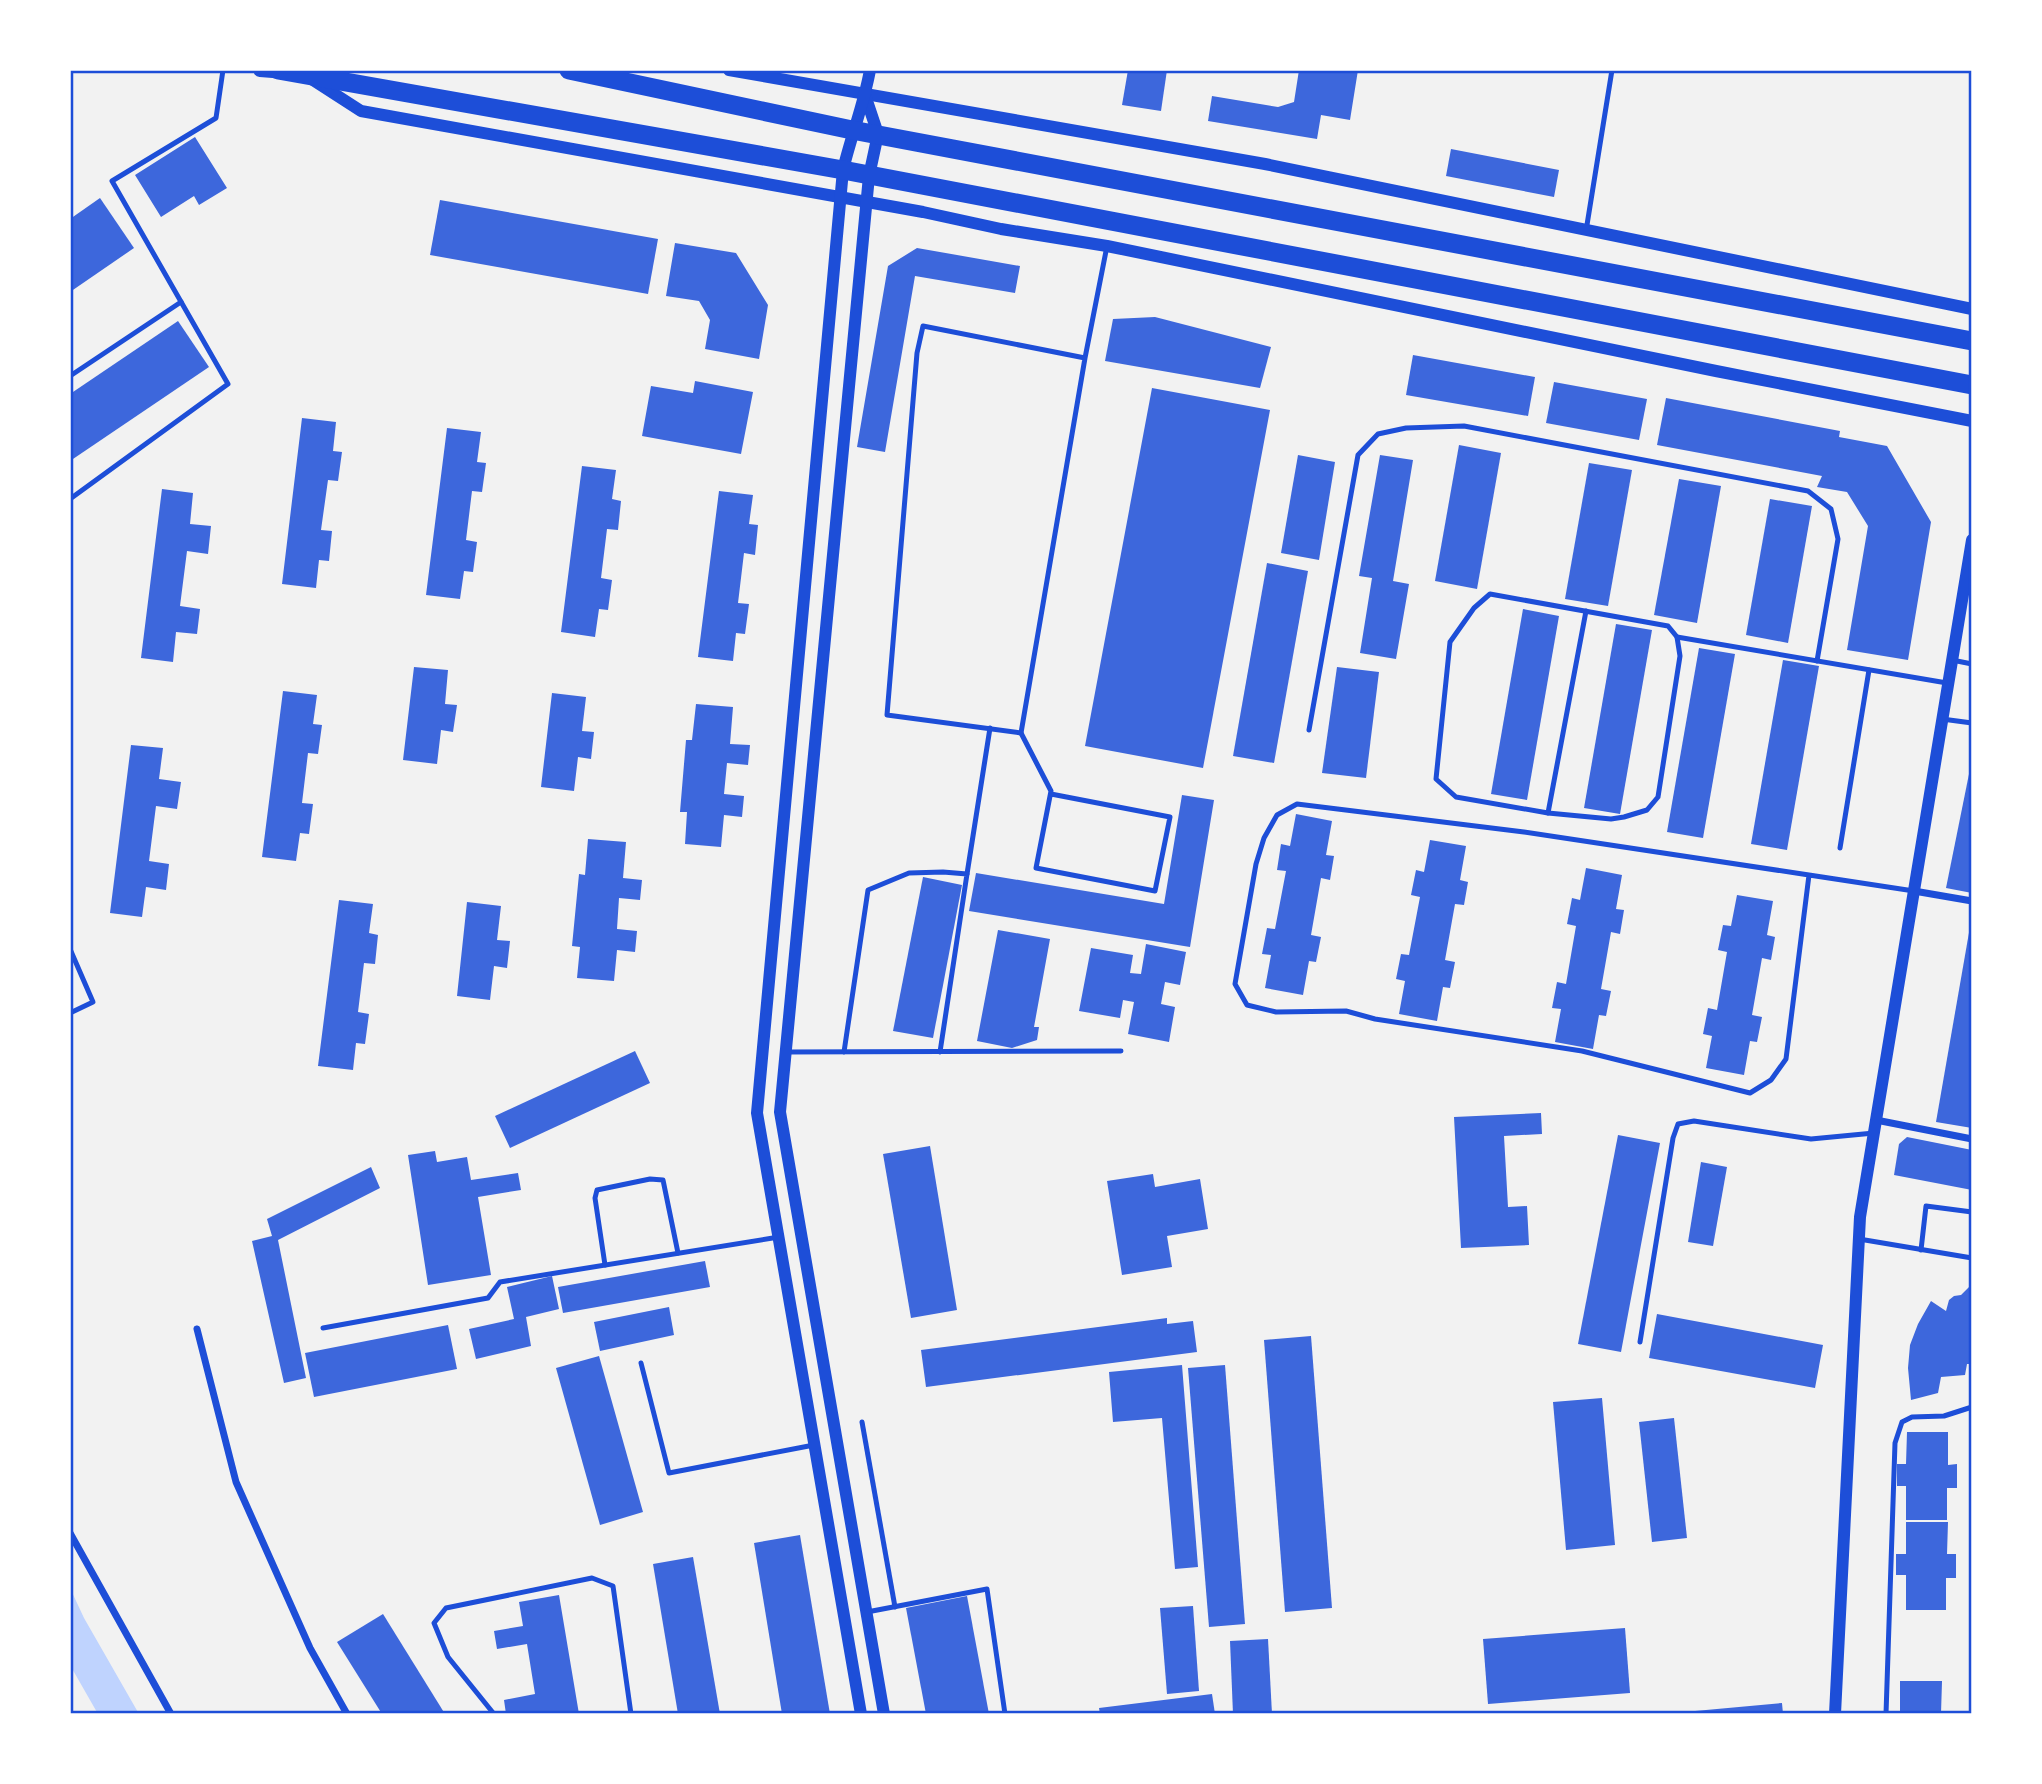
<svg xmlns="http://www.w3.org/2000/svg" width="2042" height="1784" font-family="Roboto,sans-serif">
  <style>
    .water { fill: #bfd3fe }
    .building { fill: #3d67dc }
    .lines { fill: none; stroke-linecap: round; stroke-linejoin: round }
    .service { stroke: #1d4ed8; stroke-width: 5 }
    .minor { stroke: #1d4ed8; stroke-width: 7 }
    .tertiary { stroke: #1d4ed8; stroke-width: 12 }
    .secondary { stroke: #1d4ed8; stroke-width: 14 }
    .trunk { stroke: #1d4ed8; stroke-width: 19 }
    .neatline { fill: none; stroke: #1d4ed8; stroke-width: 2.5 }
  </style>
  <rect width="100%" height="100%" fill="#f2f2f2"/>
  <path class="water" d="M70 1588 84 1618 139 1714H98L70 1665Z"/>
  <g class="building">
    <path d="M1128 70H1167L1161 111 1122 105Z"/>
    <path d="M1299 70H1358L1350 120 1321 115 1317 139 1208 121 1212 96 1278 107 1294 102Z"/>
    <path d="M195 137 227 188 199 205 194 196 161 217 135 175Z"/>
    <path d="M1451 149 1559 170 1554 197 1446 176Z"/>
    <path d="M100 198 134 248 70 292V219Z"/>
    <path d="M440 200 658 239 648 294 430 255Z"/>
    <path d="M675 243 736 253 768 305 759 359 705 349 710 320 699 301 666 296Z"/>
    <path d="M917 248 1020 266 1015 293 915 276 885 452 857 447 888 266Z"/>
    <path d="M1155 317 1271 347 1260 388 1105 361 1113 319Z"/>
    <path d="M178 321 209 367 70 461V394Z"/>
    <path d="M1413 355 1535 377 1528 416 1406 395Z"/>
    <path d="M695 381 753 392 741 454 642 436 651 386 693 393Z"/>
    <path d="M1554 382 1647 399 1639 440 1546 423Z"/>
    <path d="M1152 388 1270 410 1203 768 1085 746Z"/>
    <path d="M1666 398 1840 431 1839 437 1887 446 1931 522 1908 660 1847 650 1868 526 1847 492 1817 487 1822 476 1657 445Z"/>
    <path d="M302 418 336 422 333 451 342 452 338 481 328 480 321 530 332 531 329 561 319 560 316 588 282 584Z"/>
    <path d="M447 428 481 432 477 462 486 463 482 492 472 491 466 540 477 542 473 572 464 571 460 599 426 595Z"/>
    <path d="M1459 445 1501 453 1477 589 1435 581Z"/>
    <path d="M1298 455 1335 462 1319 560 1281 553Z"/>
    <path d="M1380 455 1413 460 1393 581 1409 584 1396 659 1360 653 1372 578 1359 576Z"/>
    <path d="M1589 463 1632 470 1608 606 1565 599Z"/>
    <path d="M582 466 616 470 612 499 621 501 618 530 607 529 601 578 612 580 608 610 599 609 595 637 561 632Z"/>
    <path d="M1679 479 1721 486 1697 623 1654 615Z"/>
    <path d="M162 489 193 493 190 524 211 526 208 554 187 551 180 606 200 609 197 634 176 632 173 662 141 658Z"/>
    <path d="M719 491 753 495 749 524 758 525 755 555 744 553 738 603 749 604 745 634 736 633 733 661 698 657Z"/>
    <path d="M1770 499 1812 506 1788 643 1746 635Z"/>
    <path d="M1267 563 1308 571 1274 763 1233 756Z"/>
    <path d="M1523 609 1559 616 1527 800 1491 794Z"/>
    <path d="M1616 624 1652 630 1620 814 1584 808Z"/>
    <path d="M1699 648 1735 654 1703 838 1667 832Z"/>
    <path d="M1783 660 1819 666 1787 850 1751 844Z"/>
    <path d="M414 667 448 670 445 704 457 705 453 732 441 730 437 764 403 760Z"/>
    <path d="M1337 667 1379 672 1366 778 1322 773Z"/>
    <path d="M283 691 317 695 313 724 322 725 318 754 308 753 302 803 313 804 309 834 300 833 296 861 262 857Z"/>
    <path d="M552 693 586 697 582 731 594 732 591 759 578 757 574 791 541 787Z"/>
    <path d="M696 704 733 707 730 744 750 745 748 765 727 763 724 794 744 796 742 817 724 815 721 847 685 844 687 812H680L686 740H692Z"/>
    <path d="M131 745 163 748 159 779 181 782 177 809 156 806 149 861 169 864 166 890 146 887 142 917 110 913Z"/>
    <path d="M1971 764 1972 765V893L1946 888Z"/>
    <path d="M1182 795 1214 800 1190 947 969 911 976 873 1164 904Z"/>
    <path d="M1296 814 1332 821 1326 855 1334 856 1330 880 1321 878 1311 935 1321 937 1316 962 1309 961 1303 995 1265 988 1271 955 1262 954 1267 928 1275 929 1286 871 1277 870 1281 844 1290 846Z"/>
    <path d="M588 839 626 842 623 878 642 880 640 900 619 898 617 929 637 931 635 952 617 950 614 981 577 978 580 947 572 946 579 874 585 875Z"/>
    <path d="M1430 840 1466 846 1460 880 1468 882 1464 905 1455 904 1445 960 1455 962 1450 988 1443 987 1437 1021 1399 1014 1405 981 1396 979 1401 954 1409 955 1420 897 1411 895 1416 870 1424 872Z"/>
    <path d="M1586 868 1622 875 1616 909 1624 910 1620 934 1611 932 1601 989 1611 991 1606 1016 1599 1015 1593 1049 1555 1042 1561 1009 1552 1008 1557 982 1566 984 1576 926 1567 924 1572 898 1580 900Z"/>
    <path d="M923 877 962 885 933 1038 893 1031Z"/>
    <path d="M1737 895 1773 901 1767 935 1775 937 1771 960 1762 958 1752 1015 1762 1017 1757 1042 1750 1041 1744 1075 1706 1068 1712 1036 1703 1034 1708 1008 1717 1010 1727 952 1718 950 1723 925 1731 926Z"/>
    <path d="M339 900 373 904 369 933 378 935 375 964 364 963 358 1012 369 1014 365 1044 356 1043 353 1070 318 1066Z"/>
    <path d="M467 902 501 906 497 940 510 941 507 968 494 966 490 1000 457 996Z"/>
    <path d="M1971 921H1972V1128L1936 1122Z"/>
    <path d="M998 930 1050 939 1034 1027H1039L1037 1040 1012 1048 977 1041Z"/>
    <path d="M1146 944 1186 952 1180 985 1165 982 1161 1004 1175 1007 1169 1042 1128 1034 1134 1002 1123 1000 1120 1018 1079 1011 1091 948 1133 955 1130 973 1141 974Z"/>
    <path d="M635 1051 650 1083 510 1148 495 1116Z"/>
    <path d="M1541 1113 1542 1134 1504 1136 1508 1207 1527 1206 1529 1245 1461 1248 1454 1117Z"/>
    <path d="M1618 1135 1660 1143 1621 1352 1578 1344Z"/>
    <path d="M1907 1137 1972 1150V1190L1894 1175 1899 1144Z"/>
    <path d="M930 1146 957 1310 911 1318 883 1154Z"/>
    <path d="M435 1151 437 1162 467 1157 471 1180 518 1173 521 1190 478 1197 491 1275 428 1285 408 1155Z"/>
    <path d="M1701 1162 1727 1167 1713 1246 1688 1242Z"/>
    <path d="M371 1167 380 1188 278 1240 306 1378 284 1383 252 1241 272 1236 267 1219Z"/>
    <path d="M1153 1174 1155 1187 1200 1179 1208 1229 1167 1236 1172 1267 1122 1275 1107 1181Z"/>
    <path d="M705 1261 710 1287 563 1313 558 1287Z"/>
    <path d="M552 1276 559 1309 526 1317 531 1346 476 1359 469 1329 514 1319 507 1287Z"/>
    <path d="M1972 1284V1364H1967L1965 1375 1941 1377 1938 1393 1911 1400 1908 1368 1910 1345 1918 1324 1931 1301 1946 1311 1949 1300 1954 1296 1961 1295Z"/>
    <path d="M669 1307 674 1335 600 1351 594 1322Z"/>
    <path d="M1657 1314 1823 1345 1815 1388 1649 1358Z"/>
    <path d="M1167 1318V1324L1193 1321 1197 1352 926 1387 921 1350Z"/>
    <path d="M448 1325 457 1369 314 1397 305 1353Z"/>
    <path d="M1311 1336 1332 1608 1285 1612 1264 1340Z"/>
    <path d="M599 1356 643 1512 600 1525 556 1368Z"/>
    <path d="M1182 1365 1198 1567 1175 1569 1162 1418 1113 1422 1109 1372Z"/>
    <path d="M1225 1365 1245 1624 1209 1627 1188 1368Z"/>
    <path d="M1602 1398 1615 1545 1566 1550 1553 1402Z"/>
    <path d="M1674 1418 1687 1538 1652 1542 1639 1422Z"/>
    <path d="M1907 1432H1948V1465L1957 1464V1488H1947V1520H1906V1486H1897V1464H1906Z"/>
    <path d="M1906 1522H1948L1947 1554H1956V1578H1946V1610H1906V1575H1896V1554H1906Z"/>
    <path d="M800 1535 830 1714H782L754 1543Z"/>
    <path d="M693 1557 720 1714H678L653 1564Z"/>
    <path d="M559 1595 579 1714H506L504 1700 535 1694 527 1644 497 1649 494 1631 523 1626 519 1602Z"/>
    <path d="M967 1596 989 1714H926L906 1608Z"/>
    <path d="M1193 1606 1199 1691 1167 1694 1160 1608Z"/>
    <path d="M383 1614 445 1714H382L337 1642Z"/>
    <path d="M1625 1628 1630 1693 1488 1704 1483 1639Z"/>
    <path d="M1268 1639 1272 1714H1233L1230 1641Z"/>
    <path d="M1900 1681H1942L1941 1714H1900Z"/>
    <path d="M1212 1694 1215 1714H1100L1099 1708Z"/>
    <path d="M1782 1703 1783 1714H1684V1712Z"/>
  </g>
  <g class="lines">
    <g class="service">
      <path d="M1586 231 1612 70"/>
      <path d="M1085 358 923 326 917 353 887 715 1021 733 1085 358 1107 246"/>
      <path d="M70 376 181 302"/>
      <path d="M70 499 228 384 112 181 216 118 223 70"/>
      <path d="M1490 594 1668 626 1677 637 1680 656 1658 797 1647 810 1624 817 1611 819 1548 813 1456 797 1436 779 1450 642 1474 608Z"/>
      <path d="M1677 637 1947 683"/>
      <path d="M1952 660 1972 664"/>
      <path d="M1942 719 1972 723"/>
      <path d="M1309 730 1358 455 1378 434 1406 428 1464 426 1808 491 1831 509 1838 539 1817 661"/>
      <path d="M1021 733 1051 791 1036 868 1155 891 1170 817 1051 794"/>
      <path d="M1548 813 1586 611"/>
      <path d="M1840 848 1869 670"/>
      <path d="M967 874 990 728"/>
      <path d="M1809 875 1524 832 1297 804 1277 815 1264 838 1256 864 1235 984 1247 1005 1276 1012 1346 1011 1375 1019 1582 1051 1750 1093 1771 1080 1786 1059 1809 875 1914 891"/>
      <path d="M70 949 93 1002 70 1013"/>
      <path d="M786 1052 1121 1051"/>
      <path d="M844 1052 868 890 909 873 943 872 967 874 940 1052"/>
      <path d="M1859 1239 1972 1258"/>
      <path d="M1921 1250 1926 1206 1972 1212"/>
      <path d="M605 1265 595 1198 597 1190 650 1179 663 1180 678 1253"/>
      <path d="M323 1328 488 1298 500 1282 779 1237"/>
      <path d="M1640 1342 1673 1138 1678 1124 1694 1121 1811 1139 1874 1133"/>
      <path d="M641 1363 669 1473 814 1445"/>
      <path d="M862 1422 895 1607"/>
      <path d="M867 1612 987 1589 1005 1714"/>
      <path d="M494 1714 448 1657 434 1623 446 1608 592 1578 613 1586 631 1714"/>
      <path d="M1886 1714 1895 1443 1902 1422 1912 1417 1944 1416 1972 1407"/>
    </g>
    <g class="minor">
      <path d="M1914 891 1972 901"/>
      <path d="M1876 1120 1972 1139"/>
      <path d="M197 1329 236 1482 310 1648 347 1714"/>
      <path d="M70 1533 171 1714"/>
    </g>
    <g class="tertiary">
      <path d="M729 70 1265 164 1972 309"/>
      <path d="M313 80 361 111 923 212 1001 229 1107 246 1716 371 1972 421"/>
      <path d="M865 95 878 134 869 176 780 1112 884 1714"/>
      <path d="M861 1714 757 1113 843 170C851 136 864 104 870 70"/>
      <path d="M1835 1714 1860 1217 1972 540"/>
    </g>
    <path class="secondary" d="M260 70 286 72"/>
    <g class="trunk">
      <path d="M278 70 843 170 1972 385"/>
      <path d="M569 70 852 130 1972 341"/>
    </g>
  </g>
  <rect width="2042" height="1784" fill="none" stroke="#ffffff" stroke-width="144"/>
  <rect x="72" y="72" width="1898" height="1640" class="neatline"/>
</svg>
